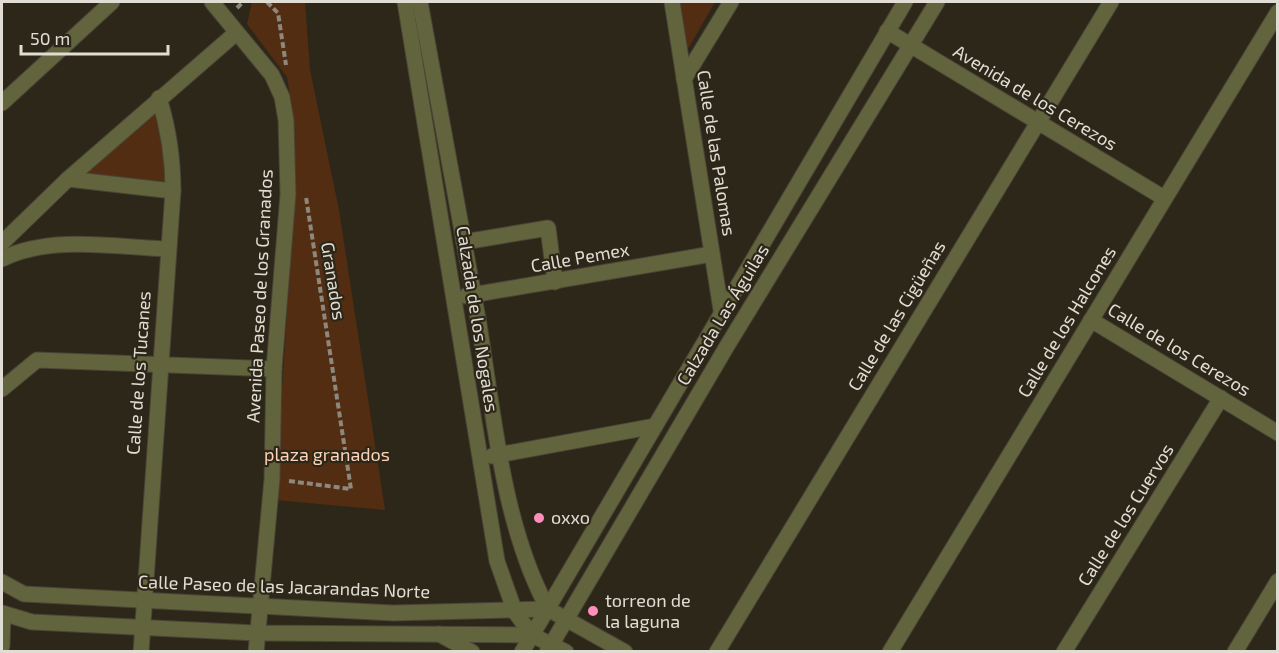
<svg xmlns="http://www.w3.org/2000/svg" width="1279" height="653" font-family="'Exo 2',sans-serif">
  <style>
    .green { fill: #532d12 }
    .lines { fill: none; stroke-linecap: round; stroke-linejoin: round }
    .minor-casing { stroke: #494437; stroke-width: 17 }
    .path { stroke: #8c887d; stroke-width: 4; stroke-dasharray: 6 3; stroke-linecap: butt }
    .minor { stroke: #61643c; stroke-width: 15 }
    .poi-dot { fill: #fe8ebc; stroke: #2c2719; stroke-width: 2 }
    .labels { text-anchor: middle; stroke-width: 4.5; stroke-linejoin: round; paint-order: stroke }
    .street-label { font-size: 18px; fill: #e0ddd4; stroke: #2c2719 }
    .park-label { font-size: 18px; fill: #fed3b7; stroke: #2c2719 }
    .poi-label { font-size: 18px; fill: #e0ddd4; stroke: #2c2719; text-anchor: start }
  </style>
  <rect width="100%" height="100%" fill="#2c2719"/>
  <g class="green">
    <path d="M252 2H305L310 70 339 210 385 510 275 500 293 219V112L287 77 247 24Z"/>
    <path d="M678 2H715L685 54Z"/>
    <path d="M158 103 169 187 80 175Z"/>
  </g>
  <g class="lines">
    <g class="minor-casing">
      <g id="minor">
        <path d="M212 2 272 75 282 97 286 120 288 194 274 369 272 479 256 652"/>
        <path d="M405 2 497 561 515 612 532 635"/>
        <path d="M420 2C440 109 460 216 479 324 494 417 503 526 548 609"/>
        <path d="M672 2 722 316"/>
        <path d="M887 31 1164 198"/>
        <path d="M684 79 731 2"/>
        <path d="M2 103 112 2"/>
        <path d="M68 179 173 191"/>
        <path d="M464 242 548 228 555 282"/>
        <path d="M2 243 68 179 236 33"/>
        <path d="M2 259C50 235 115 247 167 249"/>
        <path d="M466 296 712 254"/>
        <path d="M1091 320 1278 433"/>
        <path d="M2 389 37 360 274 369"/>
        <path d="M492 456 655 426"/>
        <path d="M2 582 24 594 393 613 548 609 625 652"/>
        <path d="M2 613 32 622 258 633 532 635 566 652"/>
        <path d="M439 634 472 652"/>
        <path d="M2 646 3 615"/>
        <path d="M141 652 173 191C173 158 169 130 159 98"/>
        <path d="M522 652 905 2"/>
        <path d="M547 652 727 346 937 2"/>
        <path d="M717 652 1111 2"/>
        <path d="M890 652 1278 12"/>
        <path d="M1064 652 1221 398"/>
        <path d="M1235 652 1278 581"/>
      </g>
    </g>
    <g class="path">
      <path d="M267 2 278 13 286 65"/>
      <path d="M237 8 243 2"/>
      <path d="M289 481 351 489 306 197"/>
    </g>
    <use href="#minor" class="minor"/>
  </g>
  <g class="poi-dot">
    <circle cx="539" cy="518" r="6"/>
    <circle cx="593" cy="611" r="6"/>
  </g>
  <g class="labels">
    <g class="street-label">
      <text transform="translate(1035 98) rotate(31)" y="6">Avenida de los Cerezos</text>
      <text transform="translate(716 153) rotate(81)" y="6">Calle de las Palomas</text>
      <text transform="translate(580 258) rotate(-10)" y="6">Calle Pemex</text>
      <text transform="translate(333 281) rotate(81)" y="6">Granados</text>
      <text transform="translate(260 296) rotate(-87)" y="6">Avenida Paseo de los Granados</text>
      <text transform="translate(723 315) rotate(-59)" y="6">Calzada Las Águilas</text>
      <text transform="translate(897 316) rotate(-59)" y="6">Calle de las Cigüeñas</text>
      <text transform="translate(477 319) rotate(81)" y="6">Calzada de los Nogales</text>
      <text transform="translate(1067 322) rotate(-59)" y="6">Calle de los Halcones</text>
      <text transform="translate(1179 350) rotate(31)" y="6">Calle de los Cerezos</text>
      <text transform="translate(139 373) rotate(-86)" y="6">Calle de los Tucanes</text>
      <text transform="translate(1126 515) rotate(-58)" y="6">Calle de los Cuervos</text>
      <text transform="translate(284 587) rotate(2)" y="6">Calle Paseo de las Jacarandas Norte</text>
    </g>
    <g class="park-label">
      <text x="327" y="461">plaza granados</text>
    </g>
    <g class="poi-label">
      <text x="551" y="524">oxxo</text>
      <text x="605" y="607">torreon de<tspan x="605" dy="21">la laguna</tspan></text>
    </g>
  </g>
  <rect width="1279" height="653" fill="none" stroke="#e0ddd4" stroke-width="6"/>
  <path d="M21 45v9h147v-9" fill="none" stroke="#e0ddd4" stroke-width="3"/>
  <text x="30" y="45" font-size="18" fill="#e0ddd4" stroke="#2c2719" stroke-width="4.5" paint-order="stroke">50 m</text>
</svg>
